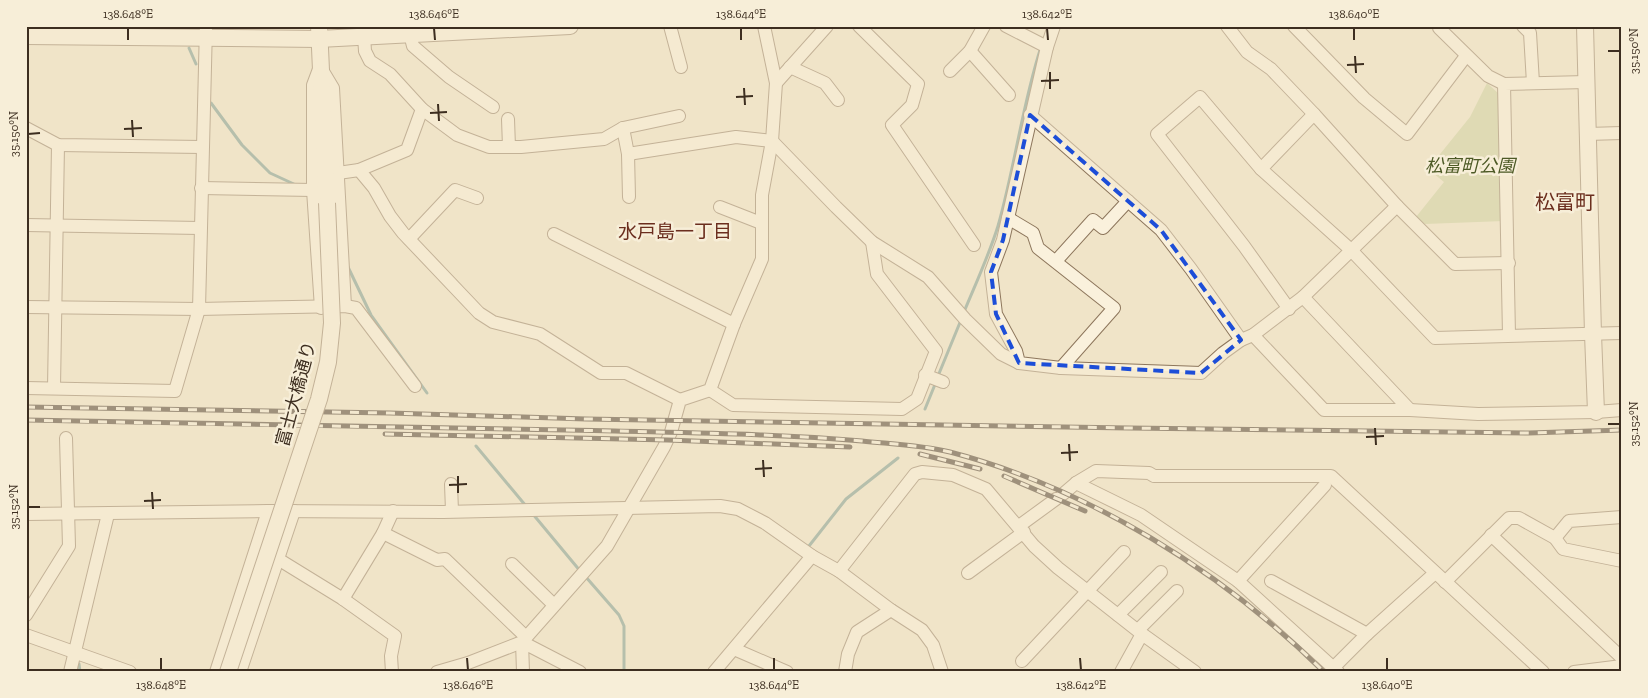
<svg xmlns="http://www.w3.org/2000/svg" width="1648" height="698" font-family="'Zilla Slab','Noto Sans JP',serif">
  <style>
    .green { fill: #c9cf9b }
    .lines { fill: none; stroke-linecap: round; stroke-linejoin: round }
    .stream { stroke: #6f938a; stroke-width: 3 }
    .minor-casing { stroke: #8d765c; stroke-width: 14 }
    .tertiary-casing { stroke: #8d765c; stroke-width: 18 }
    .minor { stroke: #faf1dc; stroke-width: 12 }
    .tertiary { stroke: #faf1dc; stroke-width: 16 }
    .rail-casing { stroke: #3d2e20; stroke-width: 5 }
    .rail { stroke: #f7eed8; stroke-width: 3; stroke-dasharray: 9; stroke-linecap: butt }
    .tertiary-bridge-casing { stroke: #8d765c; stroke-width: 18; stroke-linecap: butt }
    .tertiary-bridge { stroke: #faf1dc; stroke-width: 16 }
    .marked { fill: none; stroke: #1d4ed8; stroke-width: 4; stroke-dasharray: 10 6; stroke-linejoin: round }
    .ticks { fill: none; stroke: #3d2e20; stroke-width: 2 }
    .labels { text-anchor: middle; stroke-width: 5; stroke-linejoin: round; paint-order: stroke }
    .park-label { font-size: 18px; font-style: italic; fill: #4d5a26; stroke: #f7eed8 }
    .street-label { font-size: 18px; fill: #3d2e20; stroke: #f7eed8 }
    .neighbourhood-label { font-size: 19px; fill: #6b2e1e; stroke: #f7eed8 }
    .quarter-label { font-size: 20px; fill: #6b2e1e; stroke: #f7eed8 }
    .neatline { fill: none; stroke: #3d2e20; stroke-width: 2 }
    .ticks-label { font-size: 12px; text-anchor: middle; fill: #3d2e20 }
  </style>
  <rect width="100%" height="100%" fill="#f0e4c8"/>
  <path class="green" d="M1487 83 1499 94 1504 221 1425 224 1416 217 1444 182 1428 169 1470 117Z"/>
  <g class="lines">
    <g class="stream">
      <path d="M181 26V28"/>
      <path d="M189 48 196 64"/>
      <path d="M211 103 242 145 270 173 296 185"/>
      <path d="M348 267 371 315 427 393"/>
      <path d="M964 312C976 283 989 255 998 226 1015 167 1022 105 1041 47"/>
      <path d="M938 376 961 320"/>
      <path d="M925 409 936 382"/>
      <path d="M476 446 526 506"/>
      <path d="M532 513 581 572"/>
      <path d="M809 546 846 499 898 458"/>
      <path d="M585 576 619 615 624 626V672"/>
      <path d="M79 664 80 672"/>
    </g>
    <g class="minor-casing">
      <g id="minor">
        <path d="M670 26 681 67"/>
        <path d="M859 26 918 84 912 105 892 125 974 245"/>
        <path d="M1006 26 1047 47"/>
        <path d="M1054 26 1047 47 1003 240 991 272 996 314 1016 351 1019 363 1061 368 1201 373 1223 353 1241 340 1253 335 1303 297 1397 206 1455 264 1509 263"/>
        <path d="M1227 26 1247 52 1271 69 1314 114 1397 206"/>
        <path d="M1294 26 1364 98 1407 134 1466 56"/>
        <path d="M1523 26 1530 33 1533 83"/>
        <path d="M1439 28 1488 76 1504 84"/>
        <path d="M410 34 413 46 449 77 493 107"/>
        <path d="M364 36 365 51 370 61 390 74 422 109 457 135 489 147H521L604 139 623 128 679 116"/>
        <path d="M970 51 1009 95"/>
        <path d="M790 67 825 83 838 100"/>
        <path d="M321 68 333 88 345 306"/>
        <path d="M319 69 313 85V190L321 308"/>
        <path d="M950 71 970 51 984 26"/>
        <path d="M776 83 827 26"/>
        <path d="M1030 115 1161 230 1191 269 1241 340"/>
        <path d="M508 119 509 147"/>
        <path d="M26 128 58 145 202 147"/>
        <path d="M623 128 628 154 736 137 772 141 836 207 872 242 928 277 965 319 1001 354 1019 363"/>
        <path d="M1587 134 1622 133"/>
        <path d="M628 154 629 197"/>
        <path d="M1261 169 1314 114"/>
        <path d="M359 170 374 188 390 216 403 233 479 313 493 322 540 334 601 373H626L680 400"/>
        <path d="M338 173 359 170 407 150 422 109"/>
        <path d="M201 188 313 190"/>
        <path d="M720 207 761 223"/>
        <path d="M1008 218 1033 233 1038 248 1114 308 1061 368"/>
        <path d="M26 225 200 228"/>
        <path d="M554 234 734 324"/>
        <path d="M409 239 455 190 477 198"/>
        <path d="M1056 261 1093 220 1103 228 1128 201"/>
        <path d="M1303 297 1410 410"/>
        <path d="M26 307 199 309 345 306 356 308 415 386"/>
        <path d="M1289 309 1244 246 1157 134 1200 97 1261 169 1351 250 1435 338 1622 333"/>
        <path d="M1253 335 1324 410H1410L1478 414 1596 412 1622 410"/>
        <path d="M1509 335 1504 84 1586 82"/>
        <path d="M925 375 943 382"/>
        <path d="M26 388 175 391 199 309 206 26"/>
        <path d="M54 388 58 145"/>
        <path d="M710 390 733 405 902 409 917 399 936 351 877 274 872 242"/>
        <path d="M1076 483 1141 515 1238 581 1338 672"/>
        <path d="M451 484 452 511"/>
        <path d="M1063 494 1076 483 1096 471 1149 473 1154 476H1331L1543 672"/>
        <path d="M26 514 268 511 443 512 720 506 738 509 765 523 812 556 839 571 891 610 922 630 933 645 942 672"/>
        <path d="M1019 526 1056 499"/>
        <path d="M383 533 437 560 445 559 526 637"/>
        <path d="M1491 535 1622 658"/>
        <path d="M1555 538 1569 521 1622 517"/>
        <path d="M278 559 343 599 395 636 391 656 392 672"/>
        <path d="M512 564 554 605"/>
        <path d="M839 571 915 474 922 472 953 475 986 489 1034 546 1058 568 1142 634 1195 672"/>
        <path d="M968 573 1024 532"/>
        <path d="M1238 581 1325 485"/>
        <path d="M1271 581 1367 634"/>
        <path d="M1445 582 1509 518H1519L1555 538 1563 549 1622 561"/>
        <path d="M343 599 383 533 393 511"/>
        <path d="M26 615 69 546 66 438"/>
        <path d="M1118 615 1161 572"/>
        <path d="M1138 630 1177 591"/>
        <path d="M26 635 130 672"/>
        <path d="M734 649 787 672"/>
        <path d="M1022 661 1124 552"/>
        <path d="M1334 667 1367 634 1435 573"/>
        <path d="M70 672 108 514"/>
        <path d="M216 672 268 511"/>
        <path d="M240 672 294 511"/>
        <path d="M437 672 468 663 522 642 607 546 664 447 671 432 680 400 710 390 734 324 762 259V195L772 141 776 83 764 26"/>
        <path d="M523 672 522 642 580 672"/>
        <path d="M714 672 812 556"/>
        <path d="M845 672 848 654 857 632 891 610"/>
        <path d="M1121 672 1142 634"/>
        <path d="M1574 672 1622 666"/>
      </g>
    </g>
    <g class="tertiary-casing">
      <g id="tertiary">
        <path d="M319 26 327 203"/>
        <path d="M1585 26 1593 334 1596 412"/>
        <path d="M26 36 319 39 570 26"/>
      </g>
    </g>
    <use href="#minor" class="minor"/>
    <use href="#tertiary" class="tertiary"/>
    <g class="rail-casing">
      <g id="rail">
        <path d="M26 407 390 413 586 419 1129 428 1529 433 1622 430"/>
        <path d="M26 420C223 425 419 427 615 431 697 433 780 434 862 441 891 444 921 445 950 452 1088 488 1223 572 1324 672"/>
        <path d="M385 434 668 440 850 447"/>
        <path d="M920 454 980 469"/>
        <path d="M1004 476 1085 511"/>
      </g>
    </g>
    <use href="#rail" class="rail"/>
    <g class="tertiary-bridge-casing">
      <path id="tertiary-bridge" d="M228 672 319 399 328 362 332 323 327 203"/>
    </g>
    <use href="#tertiary-bridge" class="tertiary-bridge"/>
  </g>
  <path d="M0 0H1648V698H0ZM1030 115 1161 230 1241 340 1201 373 1019 363 996 314 991 272 1003 240Z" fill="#f0e4c8" fill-opacity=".55" fill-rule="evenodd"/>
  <path class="marked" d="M1030 115 1161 230 1241 340 1201 373 1019 363 996 314 991 272 1003 240Z"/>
  <path class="ticks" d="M128 28V40M434 28 435 40M741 28V40M1047 28 1048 40M1354 28V40M1608 51H1620M1355 56 1356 73M1347 65 1364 64M1050 72V89M1041 81 1059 80M744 88 745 105M736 97 753 96M438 104 439 121M430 113 447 112M132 120 133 137M124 129 142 128M28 134 40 133M1608 424H1620M1375 428 1376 445M1366 437 1384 436M1069 444 1070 461M1061 453 1078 452M763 460 764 477M755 469 772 468M458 476V493M449 485 467 484M152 492 153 509M144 501 161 500M28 507H40M161 658V670M467 658 468 670M774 658V670M1080 658 1081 670M1387 658V670"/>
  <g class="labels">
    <g class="park-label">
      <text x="1470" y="172">松富町公園</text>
    </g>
    <g class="street-label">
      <text transform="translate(296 394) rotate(-75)" y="6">富士大橋通り</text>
    </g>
    <g class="neighbourhood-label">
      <text x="675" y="238">水戸島一丁目</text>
    </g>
    <g class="quarter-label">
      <text x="1565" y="209">松富町</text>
    </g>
  </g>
  <rect width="1648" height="698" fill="none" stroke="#f7eed8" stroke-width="55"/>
  <rect x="28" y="28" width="1592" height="642" class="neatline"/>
  <g class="ticks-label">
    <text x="128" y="18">138.648°E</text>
    <text x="434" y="18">138.646°E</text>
    <text x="741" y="18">138.644°E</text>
    <text x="1047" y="18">138.642°E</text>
    <text x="1354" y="18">138.640°E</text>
    <text transform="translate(1634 51) rotate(-90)" y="4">35.150°N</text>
    <text transform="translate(14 134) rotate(-90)" y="4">35.150°N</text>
    <text transform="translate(1634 424) rotate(-90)" y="4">35.152°N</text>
    <text transform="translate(14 507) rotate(-90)" y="4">35.152°N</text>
    <text x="161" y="689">138.648°E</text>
    <text x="468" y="689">138.646°E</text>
    <text x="774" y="689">138.644°E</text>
    <text x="1081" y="689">138.642°E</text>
    <text x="1387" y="689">138.640°E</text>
  </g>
</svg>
